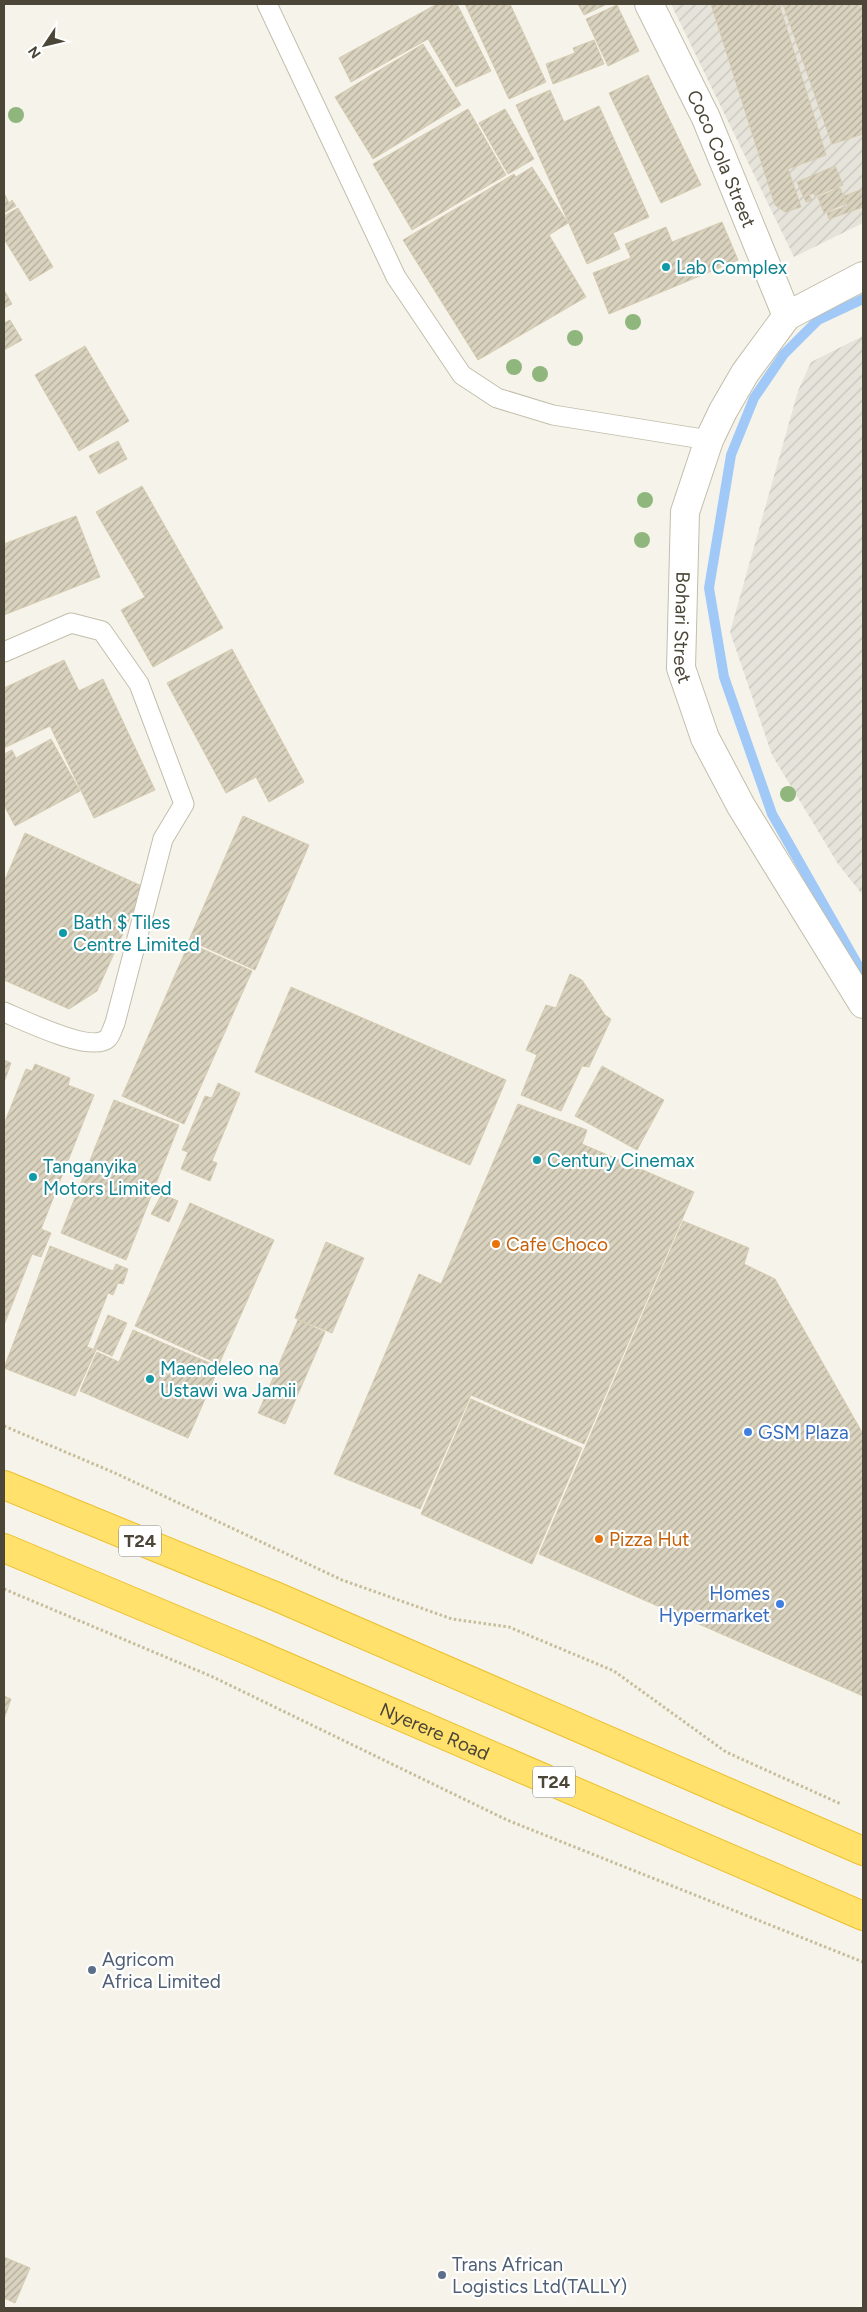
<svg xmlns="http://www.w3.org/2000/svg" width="867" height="2312" font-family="Figtree,sans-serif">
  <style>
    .industrial { fill: url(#industrial-furrows) }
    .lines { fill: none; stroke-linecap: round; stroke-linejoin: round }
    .stream { stroke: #a1c9f8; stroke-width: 10 }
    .building { fill: url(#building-hatch); stroke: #d5cbb0 }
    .lane-casing { stroke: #c3beab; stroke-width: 21 }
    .street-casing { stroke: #c3beab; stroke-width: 30 }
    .highway-casing { stroke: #edbf2d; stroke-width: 30 }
    .path { stroke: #c6bd9b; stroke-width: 3; stroke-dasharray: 2.5 2.5; stroke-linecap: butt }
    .lane { stroke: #fff; stroke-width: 19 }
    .street { stroke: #fff; stroke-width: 28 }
    .highway { stroke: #ffe16c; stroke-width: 28 }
    .tree { fill: #8fb67d }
    .culture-dot { fill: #0f9aa8; stroke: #fff; stroke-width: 2 }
    .food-dot { fill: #e8710a; stroke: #fff; stroke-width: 2 }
    .shop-dot { fill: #3f7fe0; stroke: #fff; stroke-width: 2 }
    .service-dot { fill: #5c6f8a; stroke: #fff; stroke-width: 2 }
    .labels { text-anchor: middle; stroke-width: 4.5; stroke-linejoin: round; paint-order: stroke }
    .shield { fill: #fff; stroke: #817e73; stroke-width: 1 }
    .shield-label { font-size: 18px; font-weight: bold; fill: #4b4637 }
    .street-label { font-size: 19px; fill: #4b4637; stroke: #fff }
    .culture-label { font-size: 19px; fill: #0d838f; stroke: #fff; text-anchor: start }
    .food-label { font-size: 19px; fill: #c56008; stroke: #fff; text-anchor: start }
    .shop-label { font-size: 19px; fill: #366cbe; stroke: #fff; text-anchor: start }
    .service-label { font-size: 19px; fill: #4e5e75; stroke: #fff; text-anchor: start }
  </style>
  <defs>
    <pattern id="industrial-furrows" width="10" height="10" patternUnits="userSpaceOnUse" patternTransform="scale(1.25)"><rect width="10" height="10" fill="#e6e3db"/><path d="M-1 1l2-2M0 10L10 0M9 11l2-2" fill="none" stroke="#c7c4bd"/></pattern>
    <pattern id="building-hatch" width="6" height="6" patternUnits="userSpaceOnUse" patternTransform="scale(1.25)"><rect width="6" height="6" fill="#d9d2be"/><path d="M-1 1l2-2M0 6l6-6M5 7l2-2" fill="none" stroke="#b2ac9b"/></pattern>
  </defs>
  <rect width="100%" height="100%" fill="#f6f4ea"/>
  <g class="industrial">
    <path d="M671 4H863V223L794 257Z"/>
    <path d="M863 336V891L861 893 838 864 772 755 730 632 798 391 811 362Z"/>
  </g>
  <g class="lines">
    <path class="stream" d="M863 299 818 320 784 354 754 398 731 455 709 588 724 677 772 814 863 974"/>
  </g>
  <g class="building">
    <path d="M437 4H457L491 71 456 87 428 39 351 82 339 58Z"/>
    <path d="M465 4H510L546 82 509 99Z"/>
    <path d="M578 4H607L584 15Z"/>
    <path d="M711 4H779L826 155 788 169 801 207 785 212 775 205Z"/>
    <path d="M783 4H863V134L832 144Z"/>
    <path d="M617 5 639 51 608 66 586 19Z"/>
    <path d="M594 40 604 64 553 84 546 64 575 53 573 48Z"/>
    <path d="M423 44 461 105 373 159 335 97Z"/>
    <path d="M648 75 701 185 661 203 609 93Z"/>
    <path d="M550 90 564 122 599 106 649 217 613 233 620 249 587 264 516 105Z"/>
    <path d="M468 109 506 175 412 230 373 164Z"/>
    <path d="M505 109 534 159 508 174 479 123Z"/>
    <path d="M835 166 843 185 815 196 814 193 809 195 812 200 806 202 797 182Z"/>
    <path d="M532 167 568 223 549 235 586 297 478 360 403 240 514 174 516 177Z"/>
    <path d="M840 188 846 203 824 213 818 197Z"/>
    <path d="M863 189V207L829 219 827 213 848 206 844 196Z"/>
    <path d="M4 193 9 203 12 200 16 206 4 213Z"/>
    <path d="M18 208 53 267 30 281 4 239V216Z"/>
    <path d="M722 222 738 260 609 314 593 273 631 258 625 244 666 227 672 242Z"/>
    <path d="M4 290 12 304 4 308Z"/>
    <path d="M10 320 22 340 4 350V323Z"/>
    <path d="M85 346 129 421 79 451 35 375Z"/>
    <path d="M118 441 127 459 99 474 89 456Z"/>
    <path d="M142 486 223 628 153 667 121 610 145 597 96 512Z"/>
    <path d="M76 516 100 577 4 615V544Z"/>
    <path d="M232 649 304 782 269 802 256 777 226 793 167 683Z"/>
    <path d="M64 660 79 691 103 679 155 790 94 818 50 726 4 748V688Z"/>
    <path d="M51 739 80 791 15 826 4 805V754L12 750 16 758Z"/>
    <path d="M243 816 309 845 255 970 189 940Z"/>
    <path d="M25 833 144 887 97 991 69 1009 4 980V882Z"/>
    <path d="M189 943 252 971 184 1124 122 1096Z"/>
    <path d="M570 974 582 980 605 1015 611 1019 589 1067 582 1066 561 1111 521 1095 537 1055 526 1050 546 1005 556 1008Z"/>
    <path d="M291 987 506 1080 470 1165 255 1072Z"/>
    <path d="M4 1060 11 1063 4 1082Z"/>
    <path d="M35 1064 70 1078 68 1085 94 1095 41 1229 51 1233 41 1257 32 1254 4 1325V1124L26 1069 32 1071Z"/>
    <path d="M602 1066 664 1100 637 1150 575 1116Z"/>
    <path d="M218 1083 240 1093 212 1161 217 1163 210 1181 181 1169 188 1152 182 1150 205 1096 212 1098Z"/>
    <path d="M114 1100 179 1125 126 1260 61 1233Z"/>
    <path d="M518 1104 587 1130 582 1144 694 1192 584 1444 471 1395 420 1509 334 1474 419 1274 441 1284Z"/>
    <path d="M162 1194 178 1201 169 1222 151 1214Z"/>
    <path d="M190 1203 274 1240 219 1364 135 1326Z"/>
    <path d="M683 1221 749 1248 744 1264 775 1279 863 1434V1696L539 1554Z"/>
    <path d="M326 1242 364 1258 332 1333 295 1318Z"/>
    <path d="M50 1246 113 1271 116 1264 128 1269 123 1284 118 1283 113 1295 108 1293 87 1347 96 1350 75 1396 4 1368Z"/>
    <path d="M108 1315 127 1323 112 1356 94 1348Z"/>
    <path d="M298 1320 325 1332 285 1424 258 1413Z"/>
    <path d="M133 1330 219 1367 188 1438 80 1391 97 1352 119 1362Z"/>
    <path d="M471 1399 582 1448 532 1564 421 1514Z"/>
    <path d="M4 1696 11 1699 4 1719Z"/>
    <path d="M4 2257 30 2268 15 2303 4 2298Z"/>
  </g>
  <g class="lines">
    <g class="lane-casing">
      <g id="lane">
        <path d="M267 4 396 277 462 375 497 398 553 415 709 440"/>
        <path d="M4 652 71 623 102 631 139 684 184 804 163 839 115 1023C113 1027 111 1035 108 1038 92 1054 23 1020 4 1012"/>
      </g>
    </g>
    <g class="street-casing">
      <g id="street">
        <path id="s1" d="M649 4 706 118 787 316"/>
        <path id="s2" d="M863 276 787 316 745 373 723 411 709 440 685 512 681 668 705 738 741 806 863 1004"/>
      </g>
    </g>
    <g class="highway-casing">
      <g id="highway">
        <path d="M4 1485 275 1596 863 1851"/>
        <path id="s3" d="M4 1548 245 1649 863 1916"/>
      </g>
    </g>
    <g class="path">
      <path d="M4 1426 115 1473 342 1580 452 1619 509 1627 614 1671 726 1752 841 1804"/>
      <path d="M4 1589 213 1677 507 1820 863 1962"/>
    </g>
    <use href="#lane" class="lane"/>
    <use href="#street" class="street"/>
    <use href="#highway" class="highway"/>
  </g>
  <g class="tree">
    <circle cx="16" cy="115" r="8"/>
    <circle cx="633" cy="322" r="8"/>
    <circle cx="575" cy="338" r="8"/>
    <circle cx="514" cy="367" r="8"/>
    <circle cx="540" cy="374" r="8"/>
    <circle cx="645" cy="500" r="8"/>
    <circle cx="642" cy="540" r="8"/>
    <circle cx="788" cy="794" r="8"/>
  </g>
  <g class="culture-dot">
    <circle cx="666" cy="267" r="5"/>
    <circle cx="63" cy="933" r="5"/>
    <circle cx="537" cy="1160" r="5"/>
    <circle cx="33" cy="1177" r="5"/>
    <circle cx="150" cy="1379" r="5"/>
  </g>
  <g class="food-dot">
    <circle cx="496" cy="1244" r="5"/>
    <circle cx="599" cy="1539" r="5"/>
  </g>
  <g class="shop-dot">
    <circle cx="748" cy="1432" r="5"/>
    <circle cx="780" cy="1604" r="5"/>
  </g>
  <g class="service-dot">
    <circle cx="92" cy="1970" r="5"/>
    <circle cx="442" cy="2275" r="5"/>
  </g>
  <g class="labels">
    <g class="shield">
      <rect x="119" y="1525.5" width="42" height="31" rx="4"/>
      <rect x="533" y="1766.5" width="42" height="31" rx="4"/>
    </g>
    <g class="shield-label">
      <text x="140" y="1547">T24</text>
      <text x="554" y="1788">T24</text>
    </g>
    <g class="street-label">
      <text dy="7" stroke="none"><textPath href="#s1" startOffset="171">Coco Cola Street</textPath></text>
      <text dy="7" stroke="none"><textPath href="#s2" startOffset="424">Bohari Street</textPath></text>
      <text dy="7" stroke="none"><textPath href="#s3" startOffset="468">Nyerere Road</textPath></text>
    </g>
    <g class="culture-label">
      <text x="676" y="274">Lab Complex</text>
      <text x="73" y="929">Bath $ Tiles<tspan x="73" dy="22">Centre Limited</tspan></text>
      <text x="547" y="1167">Century Cinemax</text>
      <text x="43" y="1173">Tanganyika<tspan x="43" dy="22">Motors Limited</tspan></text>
      <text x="160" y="1375">Maendeleo na<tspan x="160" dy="22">Ustawi wa Jamii</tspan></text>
    </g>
    <g class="food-label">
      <text x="506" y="1251">Cafe Choco</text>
      <text x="609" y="1546">Pizza Hut</text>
    </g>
    <g class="shop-label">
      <text x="758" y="1439">GSM Plaza</text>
      <text x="770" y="1600" text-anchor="end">Homes<tspan x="770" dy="22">Hypermarket</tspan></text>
    </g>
    <g class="service-label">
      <text x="102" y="1966">Agricom<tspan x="102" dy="22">Africa Limited</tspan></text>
      <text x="452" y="2271">Trans African<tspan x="452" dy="22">Logistics Ltd(TALLY)</tspan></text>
    </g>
  </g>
  <rect width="867" height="2312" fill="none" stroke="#4b4637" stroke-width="10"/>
  <g transform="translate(45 45) rotate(235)" stroke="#ffffff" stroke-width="4" paint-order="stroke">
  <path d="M0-4L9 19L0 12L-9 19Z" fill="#4b4637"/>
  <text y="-8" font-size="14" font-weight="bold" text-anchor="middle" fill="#4b4637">N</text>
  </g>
</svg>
